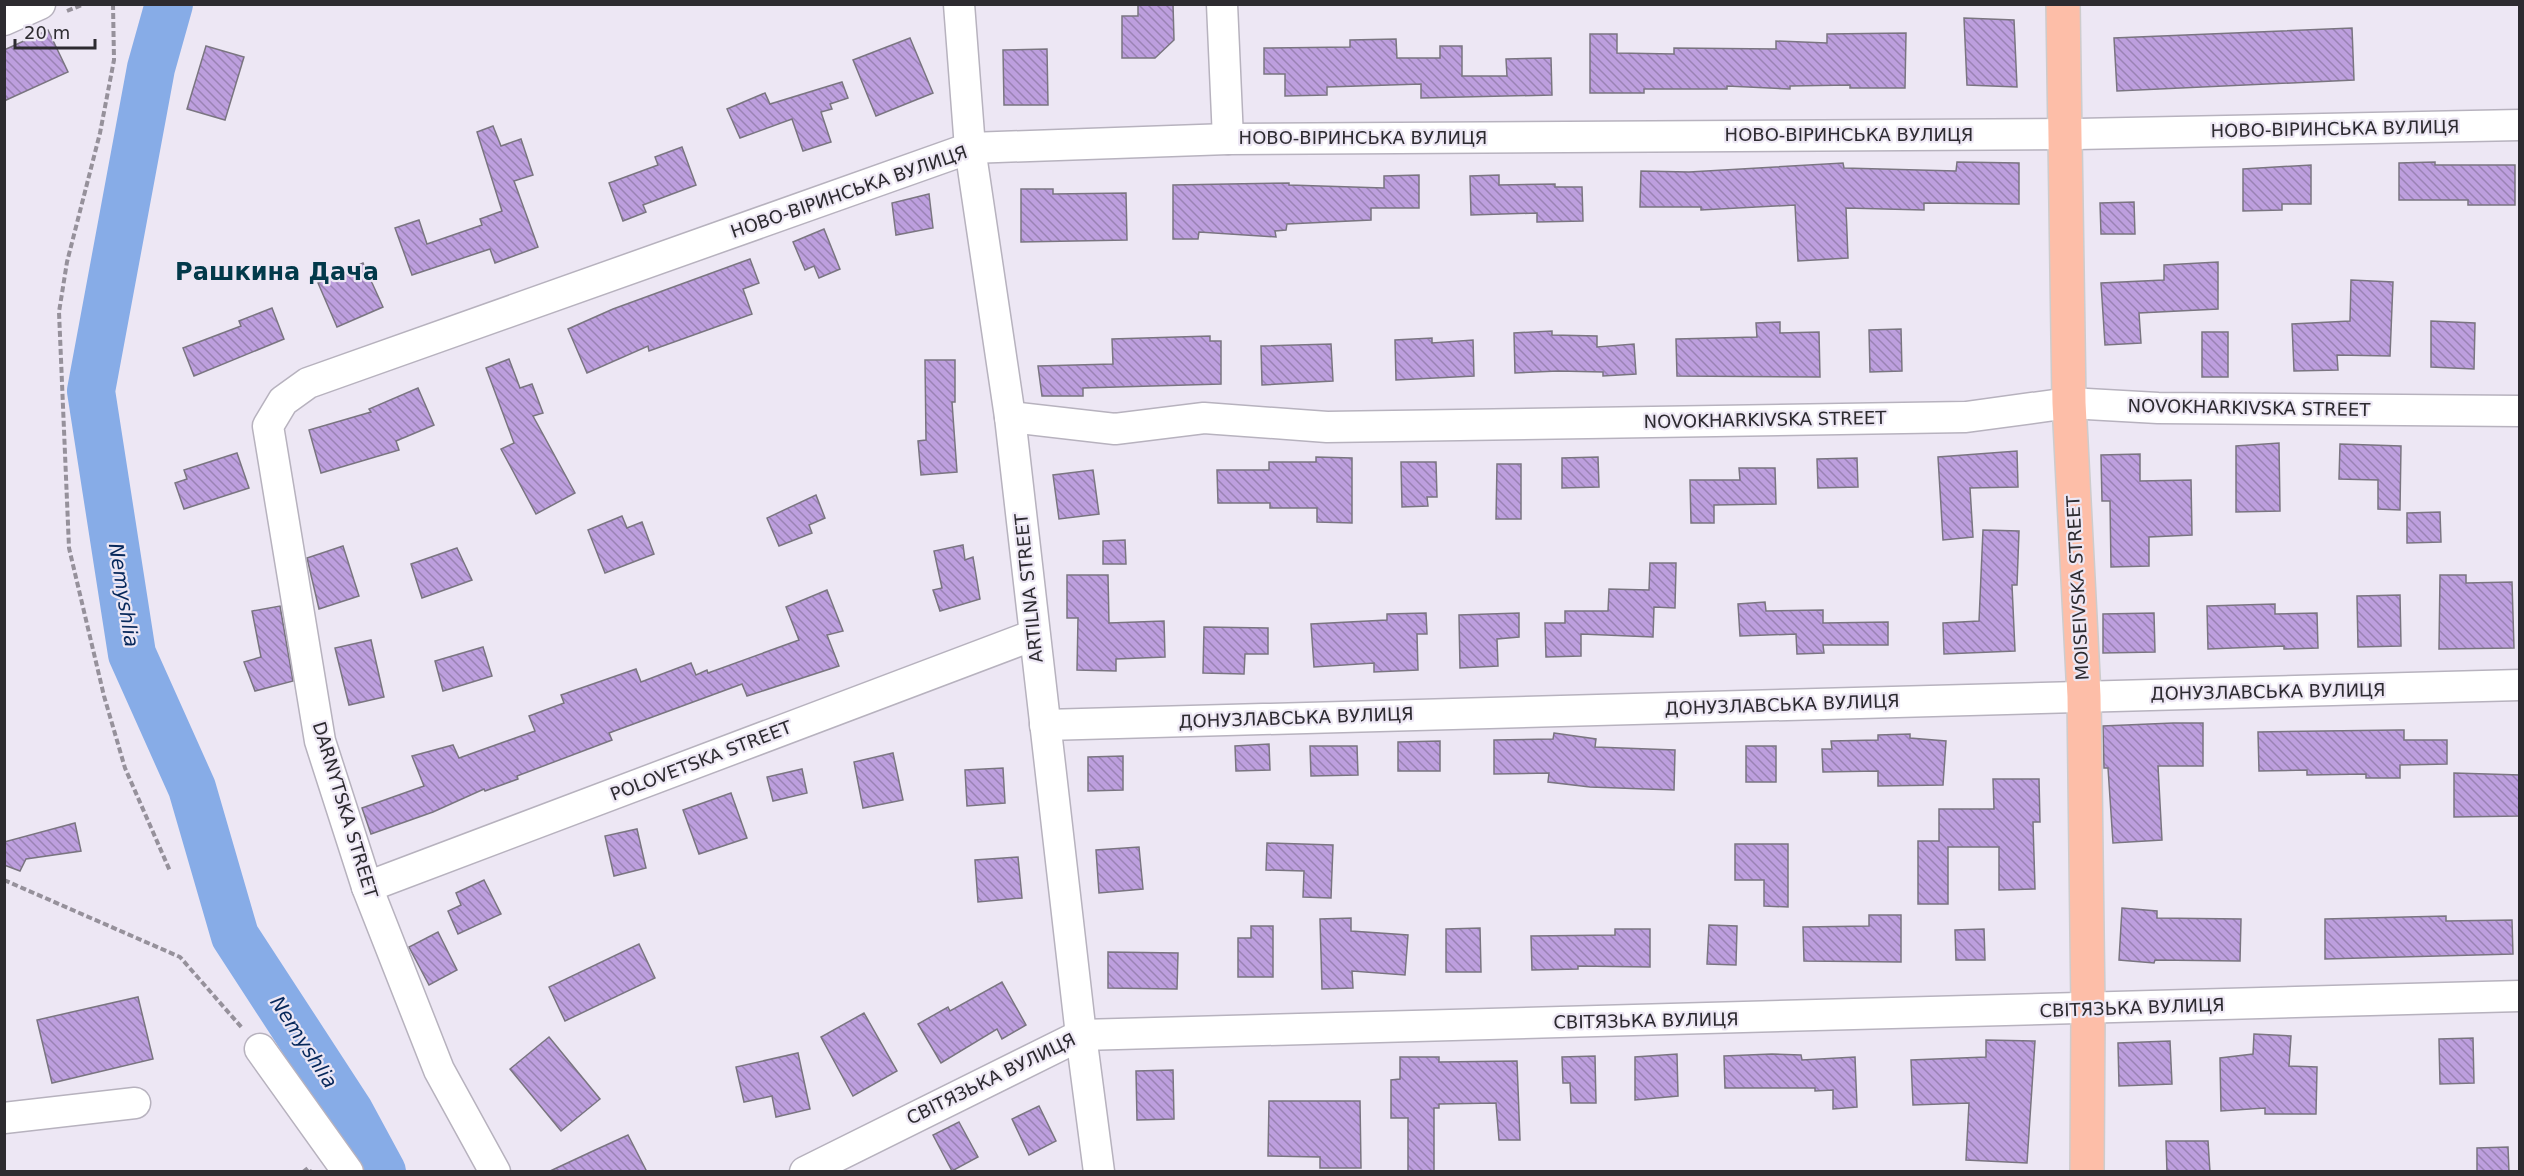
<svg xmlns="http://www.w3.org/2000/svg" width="2524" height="1176" font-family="'DejaVu Sans',sans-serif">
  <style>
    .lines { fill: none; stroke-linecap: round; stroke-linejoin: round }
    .river { stroke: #87ace7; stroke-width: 48 }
    .building { fill: url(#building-back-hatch); stroke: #7a7580; stroke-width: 1.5 }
    .minor-casing { stroke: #b7b2be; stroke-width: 33 }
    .major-casing { stroke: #cdcccd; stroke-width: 36 }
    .path { stroke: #96919b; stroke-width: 4; stroke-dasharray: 6 3; stroke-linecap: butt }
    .minor { stroke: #fff; stroke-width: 30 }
    .major { stroke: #fdbea8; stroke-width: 33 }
    .labels { text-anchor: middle; stroke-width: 4.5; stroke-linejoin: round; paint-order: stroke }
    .street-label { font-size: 18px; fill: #2d2b30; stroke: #ede7f4 }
    .water-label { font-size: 20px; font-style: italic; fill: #07285b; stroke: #ede7f4 }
    .district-label { font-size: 24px; font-weight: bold; fill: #02394a; stroke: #ede7f4 }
  </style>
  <defs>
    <pattern id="building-back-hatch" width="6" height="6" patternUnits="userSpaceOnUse" patternTransform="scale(1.5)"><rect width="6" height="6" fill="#bd9fde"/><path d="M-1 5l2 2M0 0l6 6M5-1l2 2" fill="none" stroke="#9a82b4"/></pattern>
  </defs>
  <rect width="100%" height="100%" fill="#ede7f4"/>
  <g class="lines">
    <path class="river" d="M169 4 151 68 91 391 132 654 192 788 235 936 349 1111 382 1172"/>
  </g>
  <g class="building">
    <path d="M1138 4H1173L1174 40 1155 58H1122V16H1138Z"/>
    <path d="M1964 18 2014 20 2017 87 1967 85Z"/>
    <path d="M2352 28 2354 80 2117 91 2114 38Z"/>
    <path d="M48 30 68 72 4 101V50Z"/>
    <path d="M1906 33 1905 88H1850V85L1790 86V89L1727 86V89H1644V93H1590V34H1617V53L1674 54V48L1776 49V41L1827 43V34Z"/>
    <path d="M910 38 933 93 876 116 853 60Z"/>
    <path d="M1396 39 1397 58H1440V46H1462V76H1507L1506 59 1551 58 1552 95 1421 98V84L1327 87V95L1285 96V74H1264V48L1350 47V40Z"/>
    <path d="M206 46 244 57 225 120 187 109Z"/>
    <path d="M1047 49 1048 105H1004L1003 50Z"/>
    <path d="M842 82 848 98 830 104 832 109 821 112 831 142 803 151 792 119 740 138 727 109 765 93 770 104Z"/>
    <path d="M493 126 501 146 521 139 533 175 514 181 538 247 495 263 490 249 412 275 395 228 419 220 427 244 482 225 480 219 502 211 477 132Z"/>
    <path d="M682 147 696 185 643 205 646 212 623 221 609 183 658 165 655 157Z"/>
    <path d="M1957 162 2019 163V204L1924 203V210L1846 208 1848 258 1798 261 1795 205 1701 210V207H1640L1641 171 1689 172 1843 163 1844 168 1956 171Z"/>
    <path d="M2435 162V165H2515V205H2468V200H2399V163Z"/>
    <path d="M2311 165V204H2282V210L2243 211V169Z"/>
    <path d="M1419 175V208H1371V220L1287 224 1286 230 1275 231 1276 237 1199 232 1198 239H1173V185L1289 183V185L1384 188V176Z"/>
    <path d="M1499 175V185L1555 184V187H1582L1583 221 1537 222V213L1471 215 1470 176Z"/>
    <path d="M1021 189H1053V194L1126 193 1127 240 1021 242Z"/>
    <path d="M929 194 933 228 896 235 892 203Z"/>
    <path d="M2134 202 2135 234H2101L2100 203Z"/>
    <path d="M824 229 840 269 819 278 814 266 805 270 793 242Z"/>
    <path d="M750 259 759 283 743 289 752 314 649 351 648 346 587 373 568 329 613 309Z"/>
    <path d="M2218 262V309L2139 313 2141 343 2105 345 2101 283 2164 280V265Z"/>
    <path d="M363 263 383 307 337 327 318 283Z"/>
    <path d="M2351 280 2393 282 2390 356 2337 355 2338 370 2294 371 2292 324 2350 321Z"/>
    <path d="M272 308 284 339 194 376 183 348 241 326 239 321Z"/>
    <path d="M2431 321 2475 323 2474 369 2431 367Z"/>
    <path d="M1780 322V333L1819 332 1820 377 1677 376 1676 339 1757 337 1756 323Z"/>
    <path d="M1901 329 1902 371 1870 372 1869 330Z"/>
    <path d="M1552 331V335L1597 336V347L1634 344 1636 374 1603 376V372L1558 371 1515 373 1514 333Z"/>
    <rect x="2202" y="332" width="26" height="45"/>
    <path d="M1210 336V341H1221V384L1083 388V396H1042L1038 366 1113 364 1112 339Z"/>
    <path d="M1432 338V343L1473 340 1474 376 1396 380 1395 340Z"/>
    <path d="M1331 344 1333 381 1262 385 1261 346Z"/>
    <path d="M509 359 520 388 532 384 543 413 533 416 575 493 536 514 501 449 514 443 486 368Z"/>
    <path d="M925 360H955V402H952L957 472 921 475 918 441 926 440Z"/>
    <path d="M418 388 434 425 396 441 399 450 321 473 309 430 371 412 369 409Z"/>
    <path d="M2279 443 2280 511 2236 512V446Z"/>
    <path d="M2340 444 2401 446 2400 510 2378 509V480L2339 479Z"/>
    <path d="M2017 451 2018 487 1970 488 1973 537 1943 540 1938 457Z"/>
    <path d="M237 453 249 488 184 509 175 483 187 479 184 470Z"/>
    <path d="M2140 454V481L2191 480 2192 535 2149 537V566L2111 567 2110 501H2102L2101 455Z"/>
    <path d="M1316 457 1352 458V523L1317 522V508H1270V503H1218L1217 470H1269V462H1316Z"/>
    <path d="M1598 457 1599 487 1562 488V458Z"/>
    <path d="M1857 458 1858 487 1818 488 1817 459Z"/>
    <path d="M1401 462H1436L1437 497H1427L1428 506 1402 507Z"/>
    <path d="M1497 464H1521V519H1496Z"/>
    <path d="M1739 468H1775L1776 504 1714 505V523H1691L1690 480H1740Z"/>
    <path d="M1093 470 1099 514 1059 519 1053 475Z"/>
    <path d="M816 495 825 518 809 525 812 533 779 546 767 518Z"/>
    <path d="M2440 512 2441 542 2407 543V513Z"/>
    <path d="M622 516 627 528 642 522 654 554 605 573 588 530Z"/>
    <path d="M1983 530 2019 531 2017 585H2012L2015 651 1944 654 1943 623 1979 621Z"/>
    <path d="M1125 540 1126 564H1103V541Z"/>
    <path d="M963 545 965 560 973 557 980 599 940 611 933 590 942 588 934 551Z"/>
    <path d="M343 546 359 596 319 609 307 558Z"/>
    <path d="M457 548 472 580 422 598 411 564Z"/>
    <path d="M1650 563H1676L1675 608 1654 607 1653 637 1581 634V656L1546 657 1545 623H1565V611H1608L1609 589 1649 590Z"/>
    <path d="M1067 575H1108L1109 623 1164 621 1165 657 1116 659V671L1077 670 1078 618H1067Z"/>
    <path d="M2440 575H2466V583L2512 582 2514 648 2439 649Z"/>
    <path d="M827 590 843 631 827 635 839 666 747 696 742 684 609 733 612 740 517 776 518 779 485 791 484 789 433 812 371 834 362 808 424 786 412 756 453 745 459 758 535 731 529 716 564 703 561 695 636 669 641 682 691 663 696 675 707 670 708 673 799 640 786 607Z"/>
    <path d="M2400 595 2401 646 2358 647 2357 596Z"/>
    <path d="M1765 602 1766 611 1823 610V623L1888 622V645H1823L1824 653 1797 654 1796 634 1740 636 1738 604Z"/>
    <path d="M2275 604V614L2317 613 2318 648 2284 649V646L2208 649 2207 606Z"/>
    <path d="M280 606 293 681 255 691 244 662 261 657 252 611Z"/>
    <path d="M1426 613 1427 634H1417L1418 670 1374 672V663L1314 667 1311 624 1387 620V614Z"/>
    <path d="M1519 613V637L1497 639 1498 666 1460 668 1459 615Z"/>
    <path d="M2154 613 2155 652 2103 653V614Z"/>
    <path d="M1204 627 1268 628V654H1245L1244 674 1203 673Z"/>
    <path d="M371 640 384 697 349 705 335 648Z"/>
    <path d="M483 647 492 676 443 691 435 661Z"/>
    <path d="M2173 723H2203V766H2158L2162 840 2113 843 2108 768H2104L2103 726Z"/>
    <path d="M2399 730H2404V740H2447V764L2400 765V778H2366V774L2307 775V770L2259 771 2258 732Z"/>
    <path d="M1554 733 1596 739 1595 747 1675 750 1674 790 1590 787 1548 782 1549 773 1494 774V740L1553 739Z"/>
    <path d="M1910 734V738L1946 741 1943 785 1878 786V771L1823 772 1822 749H1832L1831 741 1878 740V735Z"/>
    <path d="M1440 741V771H1398V742Z"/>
    <path d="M1269 744 1270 770 1236 771 1235 746Z"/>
    <path d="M1310 746H1357L1358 775 1311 776Z"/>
    <rect x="1746" y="746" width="30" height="36"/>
    <path d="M893 753 903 800 863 808 854 762Z"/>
    <path d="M1123 756V790L1088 791V757Z"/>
    <path d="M1003 768 1005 803 967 806 965 770Z"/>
    <path d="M802 769 807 793 773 801 767 777Z"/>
    <path d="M2454 773 2520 775V816L2454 817Z"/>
    <path d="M1993 779H2039L2040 822H2033L2035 889 1999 890V847H1948V904H1918V841H1939V809H1994Z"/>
    <path d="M731 793 747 838 699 854 683 810Z"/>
    <path d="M75 823 81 851 26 859 20 871 4 865V842Z"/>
    <path d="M637 829 646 868 614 876 605 836Z"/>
    <path d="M1267 843 1333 845 1331 898 1303 897 1304 871 1266 870Z"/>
    <path d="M1735 844H1788V907L1764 906V880H1735Z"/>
    <path d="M1139 847 1143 889 1099 893 1096 850Z"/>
    <path d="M1018 857 1022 898 978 902 975 860Z"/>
    <path d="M484 880 501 914 458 934 448 911 461 905 456 893Z"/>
    <path d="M2122 908 2157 911V918L2241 919 2240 961 2155 960 2154 963 2119 960Z"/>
    <path d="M1869 915H1901V962L1804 961 1803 927 1869 926Z"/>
    <path d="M2446 916V921L2512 920 2513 954 2325 959V919Z"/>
    <path d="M1351 918V931L1408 935 1405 975 1352 971 1353 988 1322 989 1320 919Z"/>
    <path d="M1709 925 1737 926 1736 965 1707 964Z"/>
    <path d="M1251 926H1273V977H1238V938H1251Z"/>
    <path d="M1480 928 1481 972H1446V929Z"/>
    <path d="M1615 929H1650V967L1578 966V969L1532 970 1531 936 1615 935Z"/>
    <path d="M1984 929 1985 960H1956L1955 930Z"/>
    <path d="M438 932 457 970 429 985 409 947Z"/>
    <path d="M639 944 655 978 565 1021 549 987Z"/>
    <path d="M1108 952 1178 953 1177 989 1108 988Z"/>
    <path d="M1002 982 1026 1025 1002 1039 997 1029 941 1063 918 1024 948 1007 950 1011Z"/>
    <path d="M138 997 153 1059 52 1083 37 1020Z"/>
    <path d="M864 1013 897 1071 853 1096 821 1037Z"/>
    <path d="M2254 1034 2291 1036 2289 1066 2317 1067 2316 1114H2265V1108L2221 1111 2220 1058 2253 1054Z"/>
    <path d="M549 1037 600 1099 561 1131 510 1069Z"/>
    <path d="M2473 1038 2474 1083 2440 1084 2439 1039Z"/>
    <path d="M1986 1040 2035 1041 2027 1163 1966 1160 1969 1103 1913 1105 1911 1060 1986 1057Z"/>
    <path d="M2170 1041 2172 1084 2119 1086 2118 1043Z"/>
    <path d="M798 1053 810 1109 776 1117 772 1096 744 1102 736 1067Z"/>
    <path d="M1677 1054 1678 1096 1635 1100V1057Z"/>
    <path d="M1772 1054 1801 1055 1802 1060 1855 1057 1857 1107 1833 1109V1090L1815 1091V1088H1725L1724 1056Z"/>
    <path d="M1595 1056 1596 1103H1571L1570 1083H1563L1562 1057Z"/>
    <path d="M1400 1057H1439V1062L1517 1061 1520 1140H1499L1496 1103 1439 1104V1108H1434V1172H1408V1118H1391V1080L1400 1079Z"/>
    <path d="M1173 1070 1174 1119 1137 1120 1136 1071Z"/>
    <path d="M1269 1101H1360L1361 1168H1320V1157L1268 1156Z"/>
    <path d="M1039 1106 1056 1141 1029 1155 1012 1119Z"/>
    <path d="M959 1122 978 1157 952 1171 933 1135Z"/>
    <path d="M628 1135 647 1172H548L593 1151Z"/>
    <path d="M2166 1141H2208L2210 1172H2167Z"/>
    <path d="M2508 1147 2509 1172H2477V1148Z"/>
  </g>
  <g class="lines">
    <g class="minor-casing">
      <g id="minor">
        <path d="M959 4 970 148 1010 417 1081 1035 1099 1172"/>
        <path d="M1222 4 1228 139"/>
        <path d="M4 20 40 4"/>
        <path d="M1010 417 1115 429 1204 418 1327 427 1966 417 2069 403 2158 408 2520 411"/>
        <path d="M1045 725 2520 685"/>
        <path d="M367 887 1034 635"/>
        <path d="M260 1049 348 1172"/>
        <path d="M4 1118 135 1103"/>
        <path d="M495 1172 439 1070 367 887 320 741 268 426 283 401 308 383 970 148 1228 139 2077 134 2520 125"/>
        <path d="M805 1172 1081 1035 2520 996"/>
      </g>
    </g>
    <g class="major-casing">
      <path id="major" d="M2063 4 2069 403 2084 696 2088 1010 2087 1172"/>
    </g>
    <g class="path">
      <path d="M113 4 114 60 100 133 67 262 59 312 69 548 104 696 125 768 170 871"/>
      <path d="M67 11 84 4"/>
      <path d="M4 880 180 957 243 1029"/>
      <path d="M303 1172 308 1168 310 1171"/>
    </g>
    <use href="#minor" class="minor"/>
    <use href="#major" class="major"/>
  </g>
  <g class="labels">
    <g class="street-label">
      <text transform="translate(2335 129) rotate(-1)" y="6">НОВО-ВІРИНСЬКА ВУЛИЦЯ</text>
      <text x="1849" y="141">НОВО-ВІРИНСЬКА ВУЛИЦЯ</text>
      <text x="1363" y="144">НОВО-ВІРИНСЬКА ВУЛИЦЯ</text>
      <text transform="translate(849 192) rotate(-19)" y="6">НОВО-ВІРИНСЬКА ВУЛИЦЯ</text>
      <text transform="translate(2249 408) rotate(1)" y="6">NOVOKHARKIVSKA STREET</text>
      <text transform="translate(1765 420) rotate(-1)" y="6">NOVOKHARKIVSKA STREET</text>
      <text transform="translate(1029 588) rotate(-96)" y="6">ARTILNA STREET</text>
      <text transform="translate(2078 588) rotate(-93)" y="6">MOISEIVSKA STREET</text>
      <text transform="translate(2268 692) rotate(-1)" y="6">ДОНУЗЛАВСЬКА ВУЛИЦЯ</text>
      <text transform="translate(1782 705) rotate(-2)" y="6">ДОНУЗЛАВСЬКА ВУЛИЦЯ</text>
      <text transform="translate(1296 718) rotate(-2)" y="6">ДОНУЗЛАВСЬКА ВУЛИЦЯ</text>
      <text transform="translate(701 761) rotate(-21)" y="6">POLOVETSKA STREET</text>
      <text transform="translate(345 810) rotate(73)" y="6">DARNYTSKA STREET</text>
      <text transform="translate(2132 1008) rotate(-2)" y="6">СВІТЯЗЬКА ВУЛИЦЯ</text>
      <text transform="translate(1646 1021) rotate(-1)" y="6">СВІТЯЗЬКА ВУЛИЦЯ</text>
      <text transform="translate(991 1079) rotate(-26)" y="6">СВІТЯЗЬКА ВУЛИЦЯ</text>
    </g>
    <g class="water-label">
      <text transform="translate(124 595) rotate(81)" y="7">Nemyshlia</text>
      <text transform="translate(304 1042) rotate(57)" y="7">Nemyshlia</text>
    </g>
    <g class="district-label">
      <text x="277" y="280">Рашкина Дача</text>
    </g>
  </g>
  <rect width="2524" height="1176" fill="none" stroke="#2d2b30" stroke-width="12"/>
  <path d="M15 39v9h80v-9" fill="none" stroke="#2d2b30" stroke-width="3"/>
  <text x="24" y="39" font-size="18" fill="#2d2b30" stroke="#ede7f4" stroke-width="4.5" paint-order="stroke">20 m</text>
</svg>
